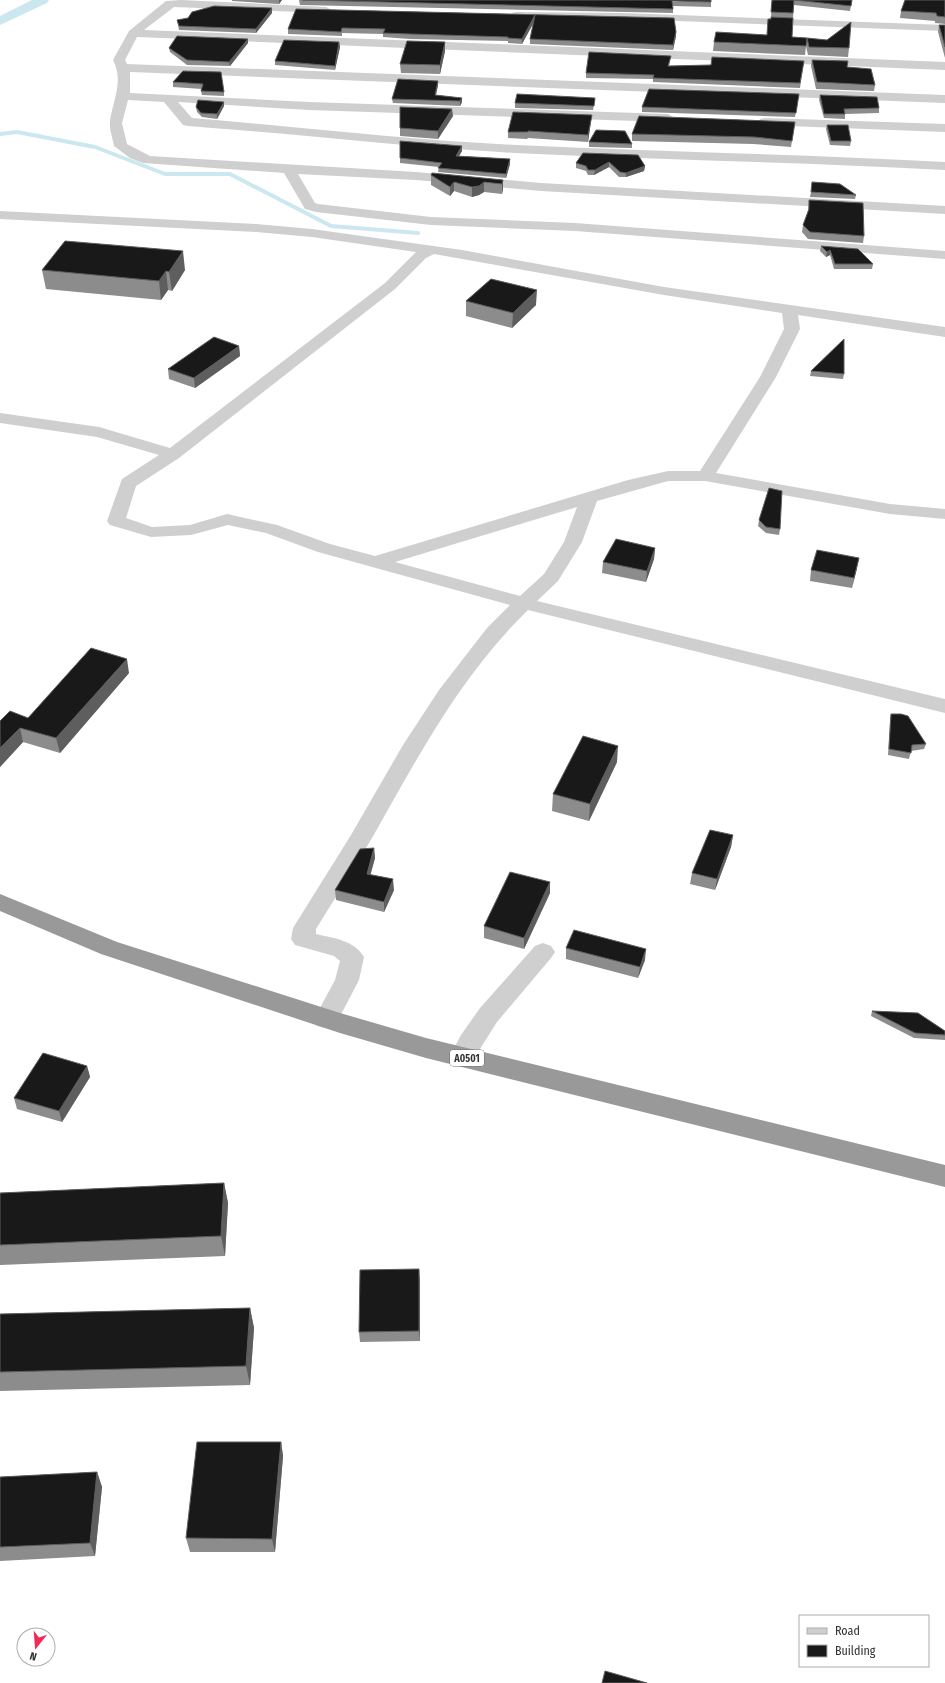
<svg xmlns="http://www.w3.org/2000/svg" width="945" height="1683" font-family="'Fira Sans Condensed',sans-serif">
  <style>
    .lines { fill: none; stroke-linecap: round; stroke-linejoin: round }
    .stream { stroke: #cbe8f0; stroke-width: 4 }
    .canal { fill: #cbe8f0; fill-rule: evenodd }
    .minor { fill: #cfcfcf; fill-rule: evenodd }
    .highway { fill: #999; fill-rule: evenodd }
    .wall { fill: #8c8c8c }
    .shaded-wall { fill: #5e5e5e }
    .building { fill: #191919; stroke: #5e5e5e }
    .labels { text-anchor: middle; stroke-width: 4; stroke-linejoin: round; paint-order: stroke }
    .shield { fill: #fff; stroke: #707070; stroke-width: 1 }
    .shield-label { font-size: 10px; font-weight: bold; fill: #323232 }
  </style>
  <rect width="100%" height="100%" fill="#fff"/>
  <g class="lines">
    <path class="stream" d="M0 134 17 132 95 147 165 174H230L331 226 418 233"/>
    <path class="canal" d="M32 0H49L47 3 0 25V16Z"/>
    <g class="minor">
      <path d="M181 0 326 7 332 10 326 13 174 7 144 30 945 62V70L137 37 125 60 127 64 945 95V103L130 72V93L309 102 668 114 674 118 668 122 309 110 178 102 192 118C300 127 408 140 517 145 660 152 802 154 945 162V170C802 162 658 160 515 153 406 147 297 134 188 126L183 125 164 102 128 100 122 123 127 144 150 156 416 172 541 183 945 206V214L541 191 416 180 298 174 315 203 318 204 431 217 575 223 945 251V259L575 231 431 225 316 212 305 209 284 173 143 163 130 158 114 146C113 139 109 129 110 121 113 100 124 81 113 60L129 31 166 1Z"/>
      <path d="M516 12 623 13 945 25V31L623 19 512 17 510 15 512 13Z"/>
      <path d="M765 118 945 124V132L760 125 759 122 760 119Z"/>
      <path d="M0 211 256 224 312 229 462 250 664 287 945 327V337L798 315 800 329 776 377 716 473 890 504 945 509V519L890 514 705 481H668L597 501 582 542 558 581 537 601 945 699V713L528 610C460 676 418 757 372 838 354 868 335 898 316 929V934C333 938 354 940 364 957L359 980 335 1026 326 1028 317 1026 314 1019 335 980 340 961 334 956 295 945 291 939 293 928 351 835 403 745 439 690 487 628 510 605 318 552 266 533 228 525 191 535 151 537 110 525 107 521 122 479 159 455 97 437 0 423V413L99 427 170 448 385 283 416 252 312 237 256 232 0 219ZM434 254 664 295 782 313 784 329 760 377 700 471H668L628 480 375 556 330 544 277 525 227 514 190 525 152 527 126 518 136 486 179 458 395 289 426 258ZM577 507 564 542 544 574 520 596 395 562Z"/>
      <path d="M543 943 551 946 555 952 551 958 497 1022 471 1063 462 1066 453 1063 450 1056 461 1035 480 1008 535 946Z"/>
    </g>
    <path class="highway" d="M0 894 117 942 340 1013 426 1038 945 1165V1187L426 1058 340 1033 101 954 0 911Z"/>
  </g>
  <g class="wall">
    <path d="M232 0H282L279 4 232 1Z"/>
    <path d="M299 0 711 2V7L673 6V13L300 5Z"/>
    <path d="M772 0H852L850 11 794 5 793 18 771 17Z"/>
    <path d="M945 0V24L935 23V21L900 18 901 11Z"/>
    <path d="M272 8V13L256 33 179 30 177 20Z"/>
    <path d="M296 9 674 18 676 32V36L673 50 530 44V39L534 22 522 44 508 43V41L410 39 383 37V34L342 33V36L288 34V29Z"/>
    <path d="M768 19 792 37 807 38 805 55 713 51 714 42 767 35Z"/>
    <path d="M939 25H945V58L938 32Z"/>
    <path d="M807 38 849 48 848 57 808 55 806 46Z"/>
    <path d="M339 42 340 47 335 70 275 65V61Z"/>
    <path d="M445 42V51L440 74 401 73 400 64Z"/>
    <path d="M248 43 230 66 187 65 170 52 169 48Z"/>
    <path d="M671 56 669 66 711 65 804 61 800 88 653 82V79L586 78V73Z"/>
    <path d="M812 60 875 85 874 91 816 89 811 66Z"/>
    <path d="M183 71 224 92V96L202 95 201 91 202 89 173 87V82Z"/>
    <path d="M438 81V85L436 95 462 98V102L460 106 393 103 392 99Z"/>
    <path d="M799 94 795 117 642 112V107Z"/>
    <path d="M820 95 879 108V113L845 114V119L824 118 819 100Z"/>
    <path d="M595 98 593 110 515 108V103Z"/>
    <path d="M224 102V106L217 119 202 117 197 112 196 107Z"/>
    <path d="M400 107 453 116 438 139 400 136Z"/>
    <path d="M592 115 591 121 588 142 528 138 527 139 508 138V132Z"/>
    <path d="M795 122 791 147 753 144 632 141V134Z"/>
    <path d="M827 125 851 141 850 146 830 145 826 129Z"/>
    <path d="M400 141 462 151 459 156 510 159V164L506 178 438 172 439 167 400 163Z"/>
    <path d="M589 142 632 144V148L589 147Z"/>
    <path d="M583 153 645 166 644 171 626 177H619L609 167 594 175H588L586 171 576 168V163Z"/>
    <path d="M431 175 503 180V189L502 194 484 192 479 195 472 197 454 191 450 196 431 185Z"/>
    <path d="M811 192 856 195 855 199 810 197Z"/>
    <path d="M809 200 864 236 863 243 808 239 802 232 803 225 808 211Z"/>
    <path d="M821 246 873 264 872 269H834L830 255 826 257 820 251Z"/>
    <path d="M42 270H185L172 291 168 290 161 300 46 289Z"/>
    <path d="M466 301 536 305 512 328 466 316Z"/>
    <path d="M239 346 240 356 195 388 169 379 168 369Z"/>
    <path d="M811 371 844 374 843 379 810 376Z"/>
    <path d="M759 520 780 529 779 535 766 533 758 526Z"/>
    <path d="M655 548 654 559 646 582 602 573 603 562Z"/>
    <path d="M857 568 852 588 810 581 811 570Z"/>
    <path d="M129 673 60 753 23 742 0 767V721L28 718Z"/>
    <path d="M891 714 926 744 924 749 911 751 909 759 888 755 890 720Z"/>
    <path d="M617 762 589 821 552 811 553 794Z"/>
    <path d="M733 835 731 847 715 890 690 884 692 873Z"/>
    <path d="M374 848 375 858 370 875 394 890 384 912 336 900 335 890Z"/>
    <path d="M550 882V893L524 949 484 938V926Z"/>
    <path d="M566 948 645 960 638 978 566 959Z"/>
    <path d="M872 1011 945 1031V1040L914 1038 871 1016Z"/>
    <path d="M87 1066 90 1077 62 1122 17 1109 14 1098Z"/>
    <path d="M224 1183 228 1203 225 1256 0 1265V1193Z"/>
    <path d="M420 1280V1341L360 1342 359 1332Z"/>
    <path d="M250 1308 254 1328 250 1385 0 1391V1314Z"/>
    <path d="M281 1442 283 1456 275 1552H190L186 1538Z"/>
    <path d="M97 1472 102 1487 95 1556 0 1561V1477Z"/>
  </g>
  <g class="shaded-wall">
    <path d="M279 0H282L279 4Z"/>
    <path d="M272 8V13L256 33V29Z"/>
    <path d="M535 15V20L522 44V39Z"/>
    <path d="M676 32V36L673 50V45Z"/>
    <path d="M248 39V43L230 66 229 62Z"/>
    <path d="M339 42 340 47 335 70V66Z"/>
    <path d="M445 42V51L440 74V65Z"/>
    <path d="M438 81V85L435 99V95Z"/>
    <path d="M462 98V102L460 106V101Z"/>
    <path d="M224 102V106L217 119V114Z"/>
    <path d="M452 109 453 116 438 139V131Z"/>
    <path d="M592 115 591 121 588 142V135Z"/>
    <path d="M462 146V151L456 161V156Z"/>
    <path d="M510 159V164L506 178V174Z"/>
    <path d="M609 162V167L594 175 595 170Z"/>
    <path d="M645 166 644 171 626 177V173Z"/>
    <path d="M503 180V189L502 194V184Z"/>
    <path d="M454 182V191L450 196V187Z"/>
    <path d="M484 182V192L479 195 472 197V187Z"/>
    <path d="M830 250V255L826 257 827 252Z"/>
    <path d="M183 251 185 270 172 291 169 272Z"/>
    <path d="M166 271 168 290 161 300 159 281Z"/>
    <path d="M537 290 536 305 512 328 513 313Z"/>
    <path d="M239 346 240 356 195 388 194 378Z"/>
    <path d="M655 548 654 559 646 582 647 571Z"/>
    <path d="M859 558 857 568 852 588 854 578Z"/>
    <path d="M127 659 129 673 60 753 56 738Z"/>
    <path d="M20 728 23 742 0 767V748Z"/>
    <path d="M618 746 617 762 589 821 590 804Z"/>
    <path d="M733 835 731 847 715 890 717 879Z"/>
    <path d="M374 848 375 858 368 884 367 874Z"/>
    <path d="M393 879 394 890 384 912V902Z"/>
    <path d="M550 882V893L524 949V938Z"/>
    <path d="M646 949 645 960 638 978 640 967Z"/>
    <path d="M87 1066 90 1077 62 1122 59 1111Z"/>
    <path d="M224 1183 228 1203 225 1256 221 1236Z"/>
    <path d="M419 1269 420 1280V1341L419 1331Z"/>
    <path d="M250 1308 254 1328 250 1385 246 1366Z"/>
    <path d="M281 1442 283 1456 275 1552 272 1539Z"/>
    <path d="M97 1472 102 1487 95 1556 90 1543Z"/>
  </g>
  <g class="building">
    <path d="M302 0H711V2L672 1 673 9Z"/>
    <path d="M772 0H852L851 6 794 0 793 13 771 12Z"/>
    <path d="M905 0H945V17L937 16 936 13 901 11Z"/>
    <path d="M214 6 272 8 256 29 179 26 177 20 188 18 192 12Z"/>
    <path d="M296 9 674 18 676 32 673 45 530 39 535 15 522 39 508 38V37L410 34 383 33 385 29 342 28 341 32 288 29Z"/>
    <path d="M771 17 793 18 792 37 807 38 806 46 714 42 716 32 767 35 768 19H771Z"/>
    <path d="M851 22 849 48 809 47 807 38 827 40Z"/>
    <path d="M939 25H945V47Z"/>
    <path d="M177 36 248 39 229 62 187 60 169 48Z"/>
    <path d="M284 40 339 42 335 66 275 61Z"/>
    <path d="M407 41 445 42 440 65 400 64Z"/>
    <path d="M589 52 671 56 668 66 711 65 712 57 804 61 800 83 653 78 654 75 586 73Z"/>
    <path d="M812 60 848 61 847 67 871 69 875 85 817 82Z"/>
    <path d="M183 71 221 72 224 92 201 91 203 84 173 82Z"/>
    <path d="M398 79 438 81 435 95 462 98 460 101 392 99Z"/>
    <path d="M649 89 799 94 796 113 642 107Z"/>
    <path d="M517 94 595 98 594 106 515 103Z"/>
    <path d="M820 95 877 97 879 108 844 109 845 114H824Z"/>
    <path d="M198 100 224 102 217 114 201 113 196 107Z"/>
    <path d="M400 107 452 109 438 131 400 128Z"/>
    <path d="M513 112 592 115 588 135 528 131V132H508Z"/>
    <path d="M639 116 795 122 792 141 754 137 632 134Z"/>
    <path d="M827 125H848L851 141H831Z"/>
    <path d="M596 130 625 131 632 144 589 142Z"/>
    <path d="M400 141 462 146 456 156 510 159 506 174 438 168 442 163 400 158Z"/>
    <path d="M583 153 638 155 645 166 626 173 620 172 609 162 595 170H588L586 166 576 163Z"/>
    <path d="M432 173 503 180 502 184 484 182 479 186 472 187 454 182 450 187 431 175Z"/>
    <path d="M812 182 840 184 856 195 811 192Z"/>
    <path d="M809 200 863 203 864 236 810 232 803 225 809 209Z"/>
    <path d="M65 241 183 251 169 272 166 271 159 281 42 270Z"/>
    <path d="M821 246 858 249 873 264H835L830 250 827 252Z"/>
    <path d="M491 279 537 290 513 313 466 301Z"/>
    <path d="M214 337 239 346 194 378 168 369Z"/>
    <path d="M844 339V374L811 371Z"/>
    <path d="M769 488 782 491 780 529 766 527 759 520Z"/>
    <path d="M616 539 655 548 647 571 603 562Z"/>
    <path d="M817 550 859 558 854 578 811 570Z"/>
    <path d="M91 648 127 659 56 738 20 728 0 748V721L10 711 28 718Z"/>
    <path d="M891 714H901L908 716 926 744 912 745 911 753 889 749Z"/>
    <path d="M583 736 618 746 590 804 553 794Z"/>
    <path d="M710 830 733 835 717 879 692 873Z"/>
    <path d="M374 848 367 874 393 879 384 902 335 890 360 849Z"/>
    <path d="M510 872 550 882 524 938 484 926Z"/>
    <path d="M574 930 646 949 640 967 566 948Z"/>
    <path d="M872 1011 918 1013 945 1031V1035L915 1033Z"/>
    <path d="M43 1053 87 1066 59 1111 14 1098Z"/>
    <path d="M224 1183 221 1236 0 1245V1193Z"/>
    <path d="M419 1269V1331L359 1332 360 1270Z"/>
    <path d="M250 1308 246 1366 0 1372V1314Z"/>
    <path d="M197 1442H281L272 1539 186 1538Z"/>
    <path d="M97 1472 90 1543 0 1547V1477Z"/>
    <path d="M605 1671 647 1683H602Z"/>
  </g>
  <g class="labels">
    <rect class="shield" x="450" y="1050" width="34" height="16" rx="3"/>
    <g class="shield-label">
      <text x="467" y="1062">A0501</text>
    </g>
  </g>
  <rect x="799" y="1615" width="130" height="52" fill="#ffffff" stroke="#adadad"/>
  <rect x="807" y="1628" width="20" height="6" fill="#cfcfcf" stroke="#adadad"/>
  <text x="835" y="1635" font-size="12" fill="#323232">Road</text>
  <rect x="807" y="1645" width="20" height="12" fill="#191919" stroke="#adadad"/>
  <text x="835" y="1655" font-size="12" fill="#323232">Building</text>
  <g transform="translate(36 1647) rotate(197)"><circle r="19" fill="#ffffff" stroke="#adadad"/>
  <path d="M0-3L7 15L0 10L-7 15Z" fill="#f3295a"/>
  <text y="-6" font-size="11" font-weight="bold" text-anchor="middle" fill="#323232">N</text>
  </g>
</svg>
